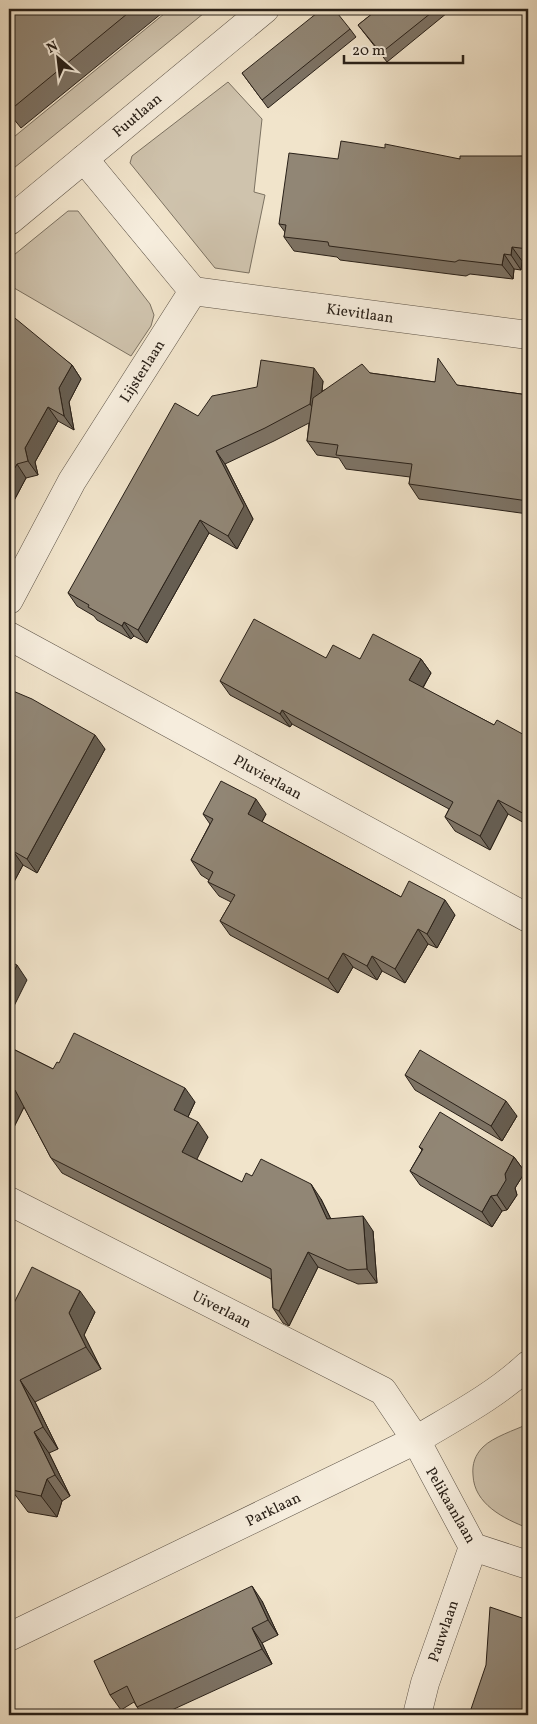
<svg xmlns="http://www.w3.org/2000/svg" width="537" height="1724" font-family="Vollkorn,serif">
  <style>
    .green { fill: #cfc3ad; stroke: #7c7262 }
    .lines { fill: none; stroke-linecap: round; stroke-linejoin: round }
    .minor-casing { stroke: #5b5145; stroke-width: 29 }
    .tertiary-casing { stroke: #5b5145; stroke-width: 29 }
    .minor { stroke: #f6eddd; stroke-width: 28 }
    .tertiary { stroke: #f6eddd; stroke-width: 28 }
    .wall { fill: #7d7365; stroke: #292018 }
    .shaded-wall { fill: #665e52; stroke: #292018 }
    .building { fill: #918675; stroke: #292018 }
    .labels { text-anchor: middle; stroke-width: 4; stroke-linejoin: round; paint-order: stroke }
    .street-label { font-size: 15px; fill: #292018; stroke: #f6eddd }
  </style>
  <rect width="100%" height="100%" fill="#f1e4cb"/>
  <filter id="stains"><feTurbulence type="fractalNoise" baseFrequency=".004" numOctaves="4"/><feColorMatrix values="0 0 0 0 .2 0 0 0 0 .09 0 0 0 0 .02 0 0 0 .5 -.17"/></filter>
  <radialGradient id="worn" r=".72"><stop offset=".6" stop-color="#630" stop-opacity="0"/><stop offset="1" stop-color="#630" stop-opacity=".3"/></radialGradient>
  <g class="green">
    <path d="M170 9H209L9 172V141Z"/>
    <path d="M228 82 262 119 254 192 265 195 249 273 215 268 130 163 132 156Z"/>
    <path d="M68 211H78L150 304 154 315 151 326 131 356 9 285V259Z"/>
    <path d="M528 1424V1528C504 1519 474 1504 473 1475 472 1464 475 1455 483 1447 493 1437 515 1430 528 1424Z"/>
  </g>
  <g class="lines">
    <g class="minor-casing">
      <g id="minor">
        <path d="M84 159 193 291"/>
        <path d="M193 291 528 335"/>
        <path d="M9 600 72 481 193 291"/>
        <path d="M9 636 528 918"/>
        <path d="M9 1201 383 1391 416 1440 473 1547 528 1565"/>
        <path d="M417 1715 425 1683 473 1547"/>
      </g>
    </g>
    <g class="tertiary-casing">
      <g id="tertiary">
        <path d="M9 221 265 9"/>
        <path d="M9 1637 416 1440C454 1417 495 1396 528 1365"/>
      </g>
    </g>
    <use href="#minor" class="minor"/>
    <use href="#tertiary" class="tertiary"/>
  </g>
  <g class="wall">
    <path d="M9 9H167L21 128 9 113Z"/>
    <path d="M378 9H444L447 13 387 62 358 25Z"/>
    <path d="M350 29 356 37 268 108 242 73Z"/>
    <path d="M528 156V262L522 261 521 270 514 269 513 279 470 274 466 276 340 260 337 257 294 251 284 237 285 232 279 224 338 159H460Z"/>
    <path d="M9 317 72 365 81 379 69 402 74 430 58 421 35 462 38 475 26 478 9 510Z"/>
    <path d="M370 373 528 395V514L419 499 409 484 410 477 346 469 339 458 317 455 307 441 309 423 274 441 225 464 253 519 237 549 209 533 147 643 134 636 131 639 97 620 94 616 77 606 68 593 198 416 323 381 322 391Z"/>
    <path d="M326 658 360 659H421L431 673 423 688 494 725 528 737V825L508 814 490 850 455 831 445 817 449 809 292 724 290 727 230 695 220 681Z"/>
    <path d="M9 698 105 749 37 873 23 865 9 891Z"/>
    <path d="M203 814H266L262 822 401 897 455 915 437 948 428 944 405 983 382 971 377 980 353 967 338 993 230 935 220 921 231 902 219 896 208 882 209 880 201 875 191 860 210 824Z"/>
    <path d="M9 1047 53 1069 195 1102 188 1117 208 1137 196 1159 242 1182 252 1176 321 1199 331 1219 373 1231 377 1283 358 1284 318 1267 289 1326 283 1323 273 1308 271 1279 62 1173 51 1158 24 1107 9 1137Z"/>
    <path d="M405 1075 517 1116 502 1141 415 1090Z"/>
    <path d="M419 1147 514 1157 525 1172 515 1188 517 1195 507 1210 502 1211 492 1227 420 1185 410 1171 422 1150Z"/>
    <path d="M95 1312 84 1335 101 1369 35 1402 58 1449 49 1453 70 1496 62 1501 57 1517 28 1512 13 1492 9 1494V1313Z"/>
    <path d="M262 1601 278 1635 262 1643 272 1664 161 1715H142L134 1702 121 1710 110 1695Z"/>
  </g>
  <g class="shaded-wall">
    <path d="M512 247 522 261 521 270 511 255Z"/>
    <path d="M504 254 514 269 513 279 502 265Z"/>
    <path d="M72 365 81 379 69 402 74 430 64 416 59 388Z"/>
    <path d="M314 368 323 381 319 417 310 404Z"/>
    <path d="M48 407 58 421 35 462 38 475 28 461 25 448Z"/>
    <path d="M216 451 225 464 253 519 237 549 228 536Z"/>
    <path d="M17 464 26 478 9 510V478Z"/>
    <path d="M200 520 209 533 147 643 138 630Z"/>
    <path d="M124 622 134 636 131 639 122 626Z"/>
    <path d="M421 659 431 673 419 694 409 680Z"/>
    <path d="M282 710 292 724 290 727 280 714Z"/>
    <path d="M95 735 105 749 37 873 27 859Z"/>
    <path d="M256 799 266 814 258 829 248 814Z"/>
    <path d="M498 800 508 814 490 850 480 836Z"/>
    <path d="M13 851 23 865 9 891V859Z"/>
    <path d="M445 900 455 915 437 948 427 934Z"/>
    <path d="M418 929 428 944 405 983 395 969Z"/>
    <path d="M343 953 353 967 338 993 328 979Z"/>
    <path d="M372 956 382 971 377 980 367 966Z"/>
    <path d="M17 965 27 980 9 1016V982Z"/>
    <path d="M185 1088 195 1102 184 1125 174 1110Z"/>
    <path d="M15 1090 25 1105 9 1137V1103Z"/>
    <path d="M506 1101 517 1116 502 1141 491 1126Z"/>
    <path d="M198 1122 208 1137 193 1167 182 1152Z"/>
    <path d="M514 1157 525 1172 515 1188 517 1195 507 1210 497 1195 505 1174Z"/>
    <path d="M311 1184 321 1199 338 1234 327 1219Z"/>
    <path d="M491 1196 502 1211 492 1227 482 1212Z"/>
    <path d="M363 1216 373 1231 377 1283 367 1269Z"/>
    <path d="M308 1252 318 1267 289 1326 279 1311Z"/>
    <path d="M80 1291 95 1312 84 1335 101 1369 86 1347 69 1313Z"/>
    <path d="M20 1380 35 1402 58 1449 43 1427Z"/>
    <path d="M34 1432 49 1453 70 1496 55 1475Z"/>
    <path d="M47 1479 62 1501 57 1517 41 1496Z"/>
    <path d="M252 1586 262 1601 278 1635 268 1620Z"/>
    <path d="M252 1628 262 1643 272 1664 262 1649Z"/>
  </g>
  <g class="building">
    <path d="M9 9H133L9 111Z"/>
    <path d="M322 9H334L350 29 262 100 242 73Z"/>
    <path d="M378 9H436L381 53 358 25Z"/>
    <path d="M341 141 385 148V144L460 159V156H528V249L512 247 511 255 504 254 502 265 459 260 455 262 329 246 328 242 284 237 286 225 279 224 289 153 338 159Z"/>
    <path d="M10 314 72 365 59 388 64 416 48 407 25 448 28 461 17 464 9 478V317Z"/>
    <path d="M438 358 457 385 528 395V501L409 484 412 464 336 455 338 445 307 441 313 398 362 364 370 373 435 382Z"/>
    <path d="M261 360 314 368 310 404 265 428 216 451 244 506 228 536 200 520 138 630 124 622 122 626 88 607 89 605 68 593 175 403 198 416 212 396 257 387Z"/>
    <path d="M254 619 326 658 333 645 360 659 373 634 421 659 409 680 494 725 497 720 528 737V816L498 800 480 836 445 817 453 802 282 710 280 714 220 681Z"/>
    <path d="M13 691 32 699 95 735 27 859 13 851 9 859V698Z"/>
    <path d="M221 781 256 799 248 814 401 897 409 881 445 900 427 934 418 929 395 969 372 956 367 966 343 953 328 979 220 921 235 895 208 882 213 872 191 860 213 819 203 814Z"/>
    <path d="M9 961 17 965 9 982Z"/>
    <path d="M74 1033 185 1088 174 1110 198 1122 182 1152 242 1182 246 1173 252 1176 261 1159 311 1184 327 1219 363 1216 367 1269 348 1270 308 1252 279 1311 273 1308 271 1269 51 1158 15 1090 9 1103V1047L53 1069 57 1062 59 1063Z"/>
    <path d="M420 1050 506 1101 491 1126 405 1075Z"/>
    <path d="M440 1112 514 1157 505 1174 506 1180 497 1195 491 1196 482 1212 410 1171 423 1149 419 1147Z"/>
    <path d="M32 1267 80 1291 69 1313 86 1347 20 1380 43 1427 34 1432 55 1475 47 1479 41 1496 12 1490 9 1483V1313Z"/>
    <path d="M252 1586 268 1620 252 1628 262 1649 137 1707 127 1686 110 1695 94 1661Z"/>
    <path d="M490 1607 528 1620V1715H469L486 1665Z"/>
  </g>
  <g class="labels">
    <g class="street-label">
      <text transform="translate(137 115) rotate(-40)" y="5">Fuutlaan</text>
      <text transform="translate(360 313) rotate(8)" y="5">Kievitlaan</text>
      <text transform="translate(142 371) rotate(-58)" y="5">Lijsterlaan</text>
      <text transform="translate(268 777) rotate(29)" y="5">Pluvierlaan</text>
      <text transform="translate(222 1309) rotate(27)" y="5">Uiverlaan</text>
      <text transform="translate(451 1505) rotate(60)" y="5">Pelikaanlaan</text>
      <text transform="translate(273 1509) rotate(-26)" y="5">Parklaan</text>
      <text transform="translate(443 1631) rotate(-71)" y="5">Pauwlaan</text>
    </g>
  </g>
  <rect width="537" height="1724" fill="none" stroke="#f1e4cb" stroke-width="30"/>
  <rect x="10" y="10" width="517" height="1704" fill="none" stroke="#292018" stroke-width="2.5"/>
  <rect x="15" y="15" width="507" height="1694" fill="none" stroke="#292018"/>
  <g transform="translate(58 58) rotate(332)" stroke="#f6eddd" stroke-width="4" paint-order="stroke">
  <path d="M0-4L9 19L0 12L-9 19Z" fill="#292018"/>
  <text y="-8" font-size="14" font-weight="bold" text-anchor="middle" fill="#292018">N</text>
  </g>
  <path d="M344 55v8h119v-8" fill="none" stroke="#292018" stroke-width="2.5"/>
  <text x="352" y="55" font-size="15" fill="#292018" stroke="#f6eddd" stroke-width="4" paint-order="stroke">20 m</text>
  <rect width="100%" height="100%" filter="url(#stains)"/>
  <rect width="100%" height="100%" fill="url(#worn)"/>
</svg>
